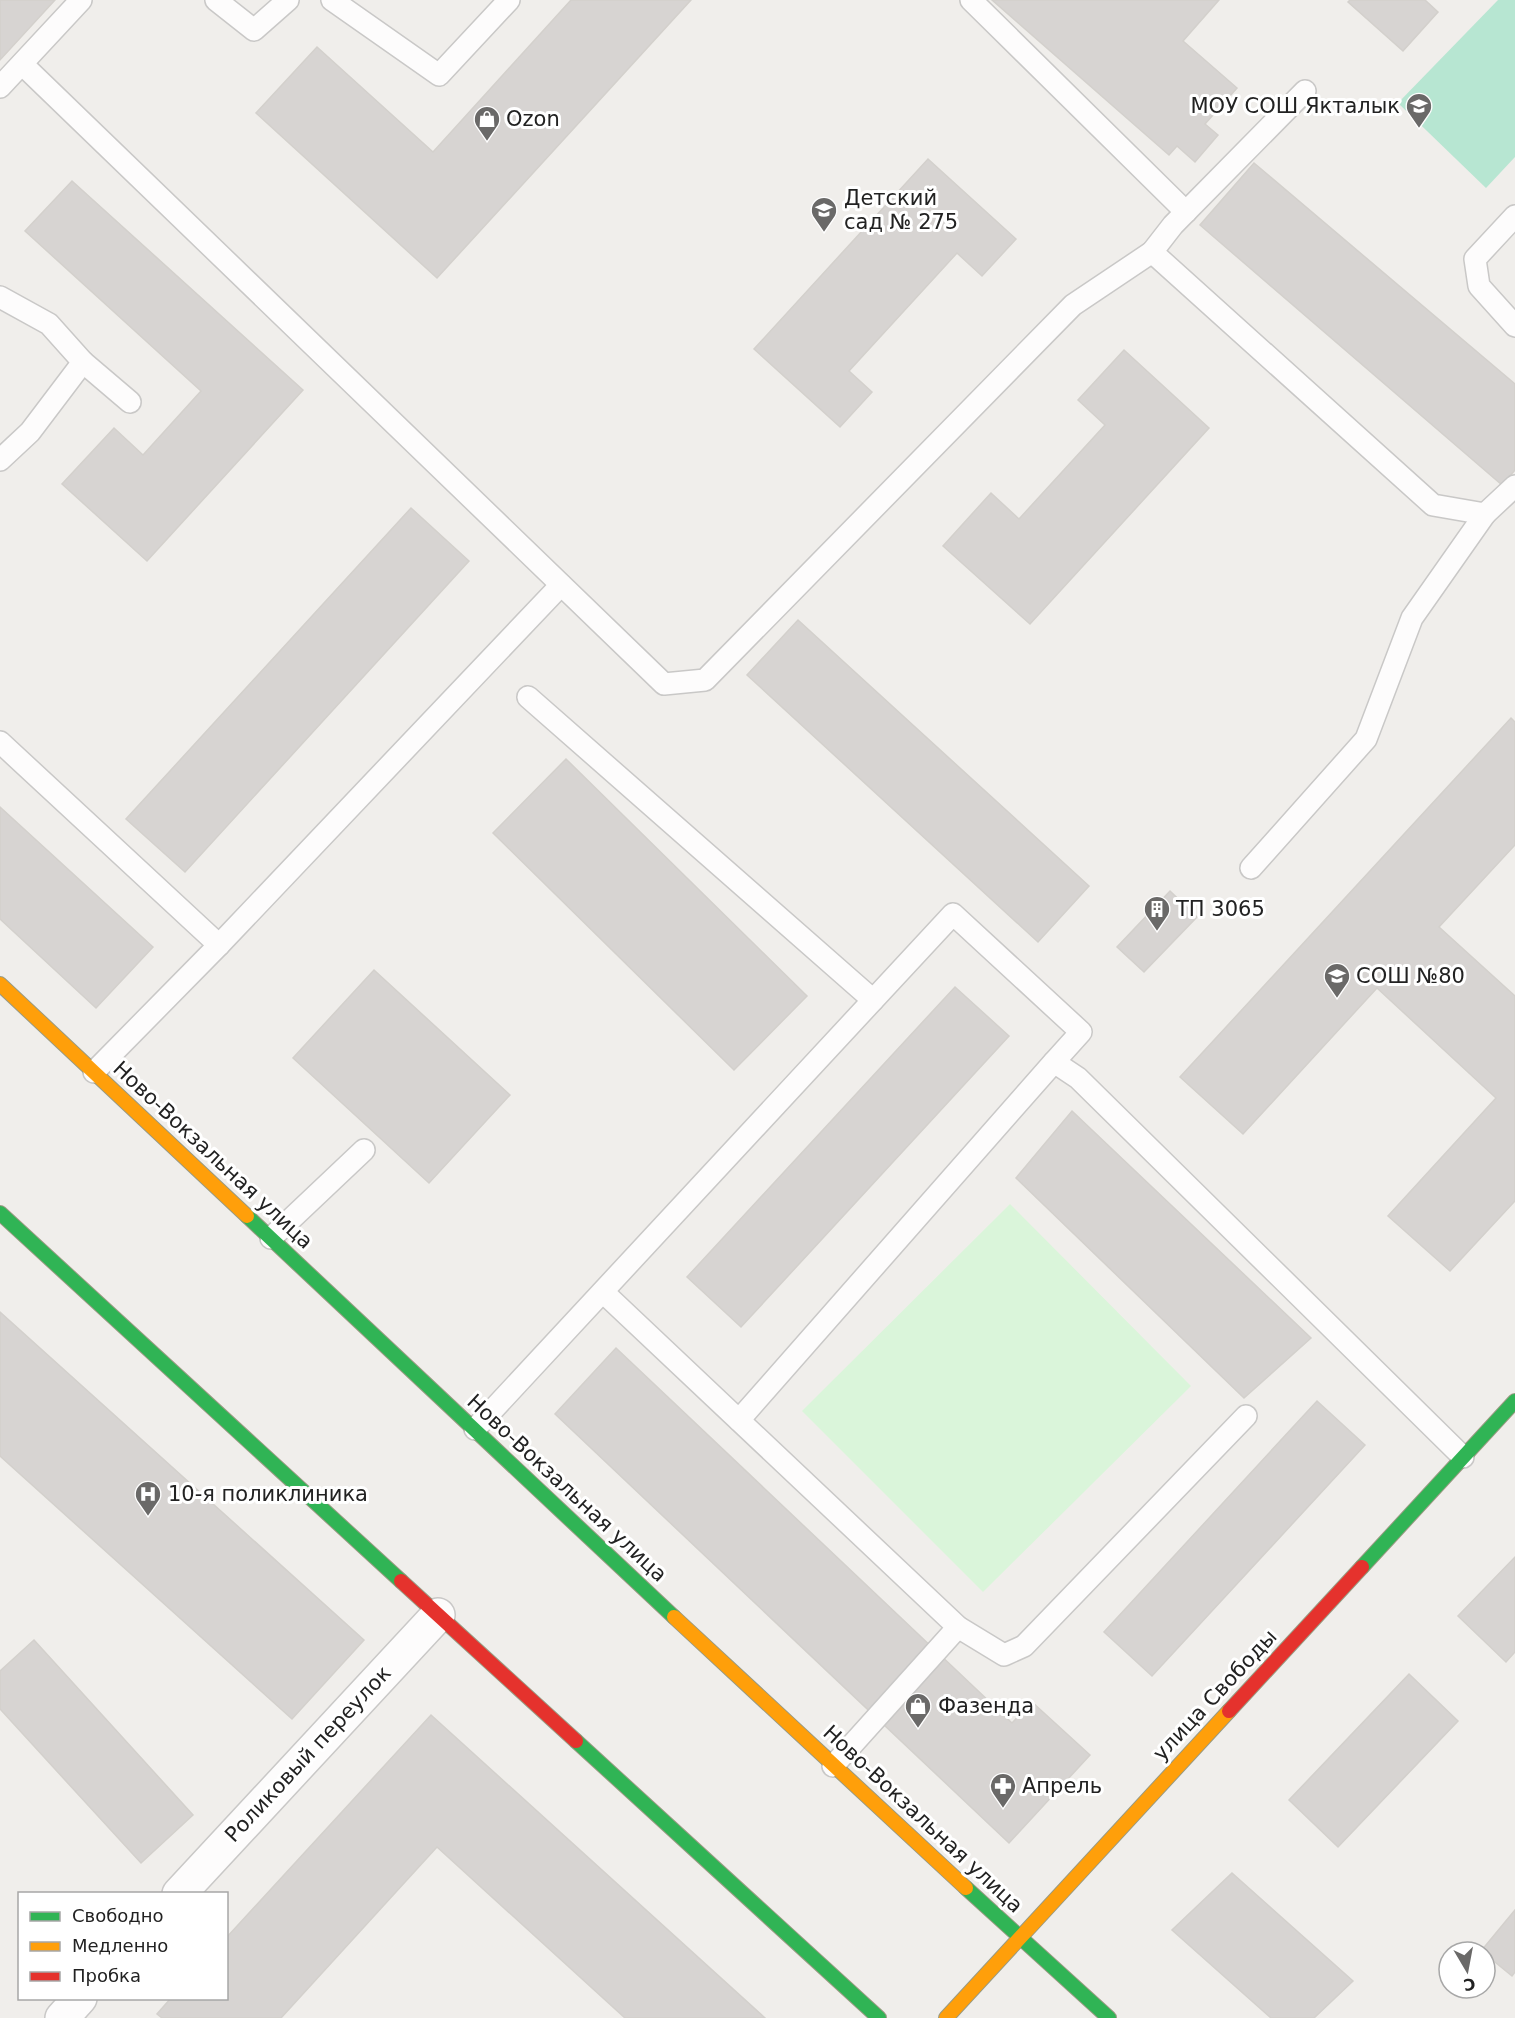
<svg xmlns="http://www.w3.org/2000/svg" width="1515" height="2018" font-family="'DejaVu Sans',sans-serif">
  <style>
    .park { fill: #daf5da }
    .pitch { fill: #b7e6d2 }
    .building { fill: #d7d4d2; stroke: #d3d0cc; stroke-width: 1.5 }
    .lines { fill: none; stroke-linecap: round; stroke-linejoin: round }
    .lane-casing { stroke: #c9c8c7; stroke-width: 24 }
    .street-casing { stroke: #c9c8c7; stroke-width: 36 }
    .fast-casing { stroke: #999a82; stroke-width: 16 }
    .slow-casing { stroke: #999a82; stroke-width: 16 }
    .jam-casing { stroke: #999a82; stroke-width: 16 }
    .lane { stroke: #fdfcfc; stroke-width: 21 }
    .street { stroke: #fdfcfc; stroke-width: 33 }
    .fast { stroke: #30b455; stroke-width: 14 }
    .slow { stroke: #ff9f0a; stroke-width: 14 }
    .jam { stroke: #e5322d; stroke-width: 14 }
    .labels { text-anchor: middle; stroke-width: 6; stroke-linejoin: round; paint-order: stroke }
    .poi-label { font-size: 21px; fill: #222; stroke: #fff; text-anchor: start }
    .street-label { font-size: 21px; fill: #222; stroke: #fff }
  </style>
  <rect width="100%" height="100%" fill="#f0eeeb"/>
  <path class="park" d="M1010 1204 1191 1386 983 1592 802 1411Z"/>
  <path class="pitch" d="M1498 0H1515V157L1486 188 1398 103Z"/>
  <g class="building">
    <path d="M0 0H55L0 60Z"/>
    <path d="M571 0H691L437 278 256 113 317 47 433 152Z"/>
    <path d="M992 0H1219L1183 41 1237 88 1205 124 1218 135 1195 162 1177 146 1169 155Z"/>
    <path d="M1350 0H1425L1438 12 1403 51 1348 2Z"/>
    <path d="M928 159 1016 239 982 276 957 253 849 371 872 392 840 427 754 349Z"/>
    <path d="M1254 163 1515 384V470L1502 485 1200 225Z"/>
    <path d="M72 181 303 390 147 561 62 484 114 428 143 455 201 391 25 231Z"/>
    <path d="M1124 350 1209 428 1030 624 943 546 991 493 1019 519 1105 425 1078 400Z"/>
    <path d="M411 508 469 561 185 872 126 819Z"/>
    <path d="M798 620 1089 886 1038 942 747 675Z"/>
    <path d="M1511 718 1515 722V845L1439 927 1515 996V1201L1450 1271 1388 1216 1496 1098 1377 988 1243 1134 1180 1077Z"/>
    <path d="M566 759 807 996 734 1070 493 833Z"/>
    <path d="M0 807 153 947 96 1008 0 919Z"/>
    <path d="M1170 891 1197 917 1144 972 1117 947Z"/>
    <path d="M374 970 510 1095 429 1183 293 1058Z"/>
    <path d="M955 987 1009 1036 741 1327 687 1277Z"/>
    <path d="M1072 1111 1311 1338 1244 1398 1016 1178Z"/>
    <path d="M0 1312 364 1640 292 1719 0 1456Z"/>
    <path d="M616 1348 1012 1723 1032 1702 1090 1755 1009 1843 555 1414Z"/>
    <path d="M1317 1401 1365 1445 1152 1676 1104 1632Z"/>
    <path d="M1515 1557V1652L1506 1662 1458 1616Z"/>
    <path d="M34 1640 193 1815 141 1863 0 1709V1671Z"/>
    <path d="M1409 1674 1458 1721 1338 1847 1289 1800Z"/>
    <path d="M431 1715 765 2018H625L437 1847 281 2018H162L157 2014 171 1998H226V1938Z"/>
    <path d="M1232 1873 1353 1981 1314 2018H1271L1172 1930Z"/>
    <path d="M1515 1910V1972L1512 1976 1485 1954V1952L1481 1951Z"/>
  </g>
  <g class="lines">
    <g class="lane-casing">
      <g id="lane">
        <path d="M216 0 254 30 288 0"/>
        <path d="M332 0 439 75 509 0"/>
        <path d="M971 0 1186 212"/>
        <path d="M22 64 664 684 705 680 1073 305 1152 252"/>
        <path d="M0 87 81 0"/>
        <path d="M1305 91 1173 225 1152 252 1433 505 1485 514 1515 486"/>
        <path d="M1515 216 1475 259 1479 286 1515 326"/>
        <path d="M0 297 49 324 83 362 30 432 0 460"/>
        <path d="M83 362 130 402"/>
        <path d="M528 697 873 1000"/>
        <path d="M0 742 219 945"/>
        <path d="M1251 868 1366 739 1412 618 1485 514"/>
        <path d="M94 1072 219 945 561 585"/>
        <path d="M271 1238 364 1150"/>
        <path d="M603 1292 958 1627 1004 1655 1024 1646 1246 1416"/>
        <path d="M739 1420 1054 1062 1078 1078 1463 1457"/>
        <path d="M475 1429 953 914 1081 1032 1054 1062"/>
        <path d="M833 1766 958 1627"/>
      </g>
    </g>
    <g class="street-casing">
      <g id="street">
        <path d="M179 1894 438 1615"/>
        <path d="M62 2018 80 1998"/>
      </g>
    </g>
    <g class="fast-casing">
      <g id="fast">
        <path d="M0 1213 401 1581"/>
        <path d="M247 1216 674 1617"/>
        <path d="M1362 1567 1515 1401"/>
        <path d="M576 1741 879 2018"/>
        <path d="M966 1888 1109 2018"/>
      </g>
    </g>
    <g class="slow-casing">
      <g id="slow">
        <path d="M0 984 247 1216"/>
        <path d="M674 1617 966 1888"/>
        <path d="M946 2018 1229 1711"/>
      </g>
    </g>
    <g class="jam-casing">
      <g id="jam">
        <path d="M401 1581 576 1741"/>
        <path d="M1229 1711 1362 1567"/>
      </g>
    </g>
    <use href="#lane" class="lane"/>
    <use href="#street" class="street"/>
    <use href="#fast" class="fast"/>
    <use href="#slow" class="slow"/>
    <use href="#jam" class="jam"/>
  </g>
  <defs>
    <g id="school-pin" transform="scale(1.35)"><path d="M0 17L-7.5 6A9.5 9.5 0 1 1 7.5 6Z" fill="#6a6968" stroke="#fff"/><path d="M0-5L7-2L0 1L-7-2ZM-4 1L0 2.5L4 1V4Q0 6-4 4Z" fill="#fff"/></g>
    <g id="shop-pin" transform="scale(1.35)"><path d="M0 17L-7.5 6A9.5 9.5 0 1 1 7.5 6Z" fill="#6a6968" stroke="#fff"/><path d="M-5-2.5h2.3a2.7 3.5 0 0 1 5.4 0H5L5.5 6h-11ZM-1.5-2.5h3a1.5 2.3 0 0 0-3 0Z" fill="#fff"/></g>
    <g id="building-pin" transform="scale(1.35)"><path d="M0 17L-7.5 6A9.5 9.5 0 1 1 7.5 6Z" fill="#6a6968" stroke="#fff"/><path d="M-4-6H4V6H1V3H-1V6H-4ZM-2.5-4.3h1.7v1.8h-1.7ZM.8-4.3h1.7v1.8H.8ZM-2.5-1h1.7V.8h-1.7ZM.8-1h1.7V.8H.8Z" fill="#fff"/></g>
    <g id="hospital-pin" transform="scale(1.35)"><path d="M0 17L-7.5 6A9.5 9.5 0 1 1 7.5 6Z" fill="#6a6968" stroke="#fff"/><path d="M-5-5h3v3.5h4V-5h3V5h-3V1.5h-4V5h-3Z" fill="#fff"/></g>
    <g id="pharmacy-pin" transform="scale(1.35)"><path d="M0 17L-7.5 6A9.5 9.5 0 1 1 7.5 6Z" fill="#6a6968" stroke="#fff"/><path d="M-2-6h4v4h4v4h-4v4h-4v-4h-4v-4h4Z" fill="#fff"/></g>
  </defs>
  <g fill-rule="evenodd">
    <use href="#school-pin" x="1419" y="106"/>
    <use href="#shop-pin" x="487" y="119"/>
    <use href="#school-pin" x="824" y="210"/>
    <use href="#building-pin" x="1157" y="909"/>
    <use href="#school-pin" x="1337" y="976"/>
    <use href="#hospital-pin" x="148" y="1494"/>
    <use href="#shop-pin" x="918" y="1706"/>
    <use href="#pharmacy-pin" x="1003" y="1786"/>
  </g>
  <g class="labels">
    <g class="poi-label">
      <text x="1400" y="113" text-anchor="end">МОУ СОШ Якталык</text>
      <text x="506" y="126">Ozon</text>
      <text x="844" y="205">Детский<tspan x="844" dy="24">сад № 275</tspan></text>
      <text x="1176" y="916">ТП 3065</text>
      <text x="1356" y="983">СОШ №80</text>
      <text x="168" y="1501">10-я поликлиника</text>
      <text x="938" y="1713">Фазенда</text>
      <text x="1022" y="1793">Апрель</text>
    </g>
    <g class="street-label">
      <text transform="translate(213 1155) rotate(43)" y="7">Ново-Вокзальная улица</text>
      <text transform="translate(567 1488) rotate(43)" y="7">Ново-Вокзальная улица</text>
      <text transform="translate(1215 1695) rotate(-47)" y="7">улица Свободы</text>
      <text transform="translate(308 1754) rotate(-47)" y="7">Роликовый переулок</text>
      <text transform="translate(923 1819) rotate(43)" y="7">Ново-Вокзальная улица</text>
    </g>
  </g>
  <rect x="18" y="1892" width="210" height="108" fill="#ffffff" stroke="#a7a7a7" stroke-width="1.5"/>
  <rect x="30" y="1912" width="30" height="9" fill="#30b455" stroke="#a7a7a7" stroke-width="1.5"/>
  <text x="72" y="1922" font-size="18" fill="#222222">Свободно</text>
  <rect x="30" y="1942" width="30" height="9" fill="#ff9f0a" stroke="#a7a7a7" stroke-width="1.5"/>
  <text x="72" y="1952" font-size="18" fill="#222222">Медленно</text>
  <rect x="30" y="1972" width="30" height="9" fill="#e5322d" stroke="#a7a7a7" stroke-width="1.5"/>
  <text x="72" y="1982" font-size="18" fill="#222222">Пробка</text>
  <g transform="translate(1467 1970) rotate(170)"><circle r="28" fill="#ffffff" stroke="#a7a7a7" stroke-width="1.5"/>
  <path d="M0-4.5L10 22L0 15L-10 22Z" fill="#6a6968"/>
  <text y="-9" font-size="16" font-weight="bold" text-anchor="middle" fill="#222222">С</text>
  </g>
</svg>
